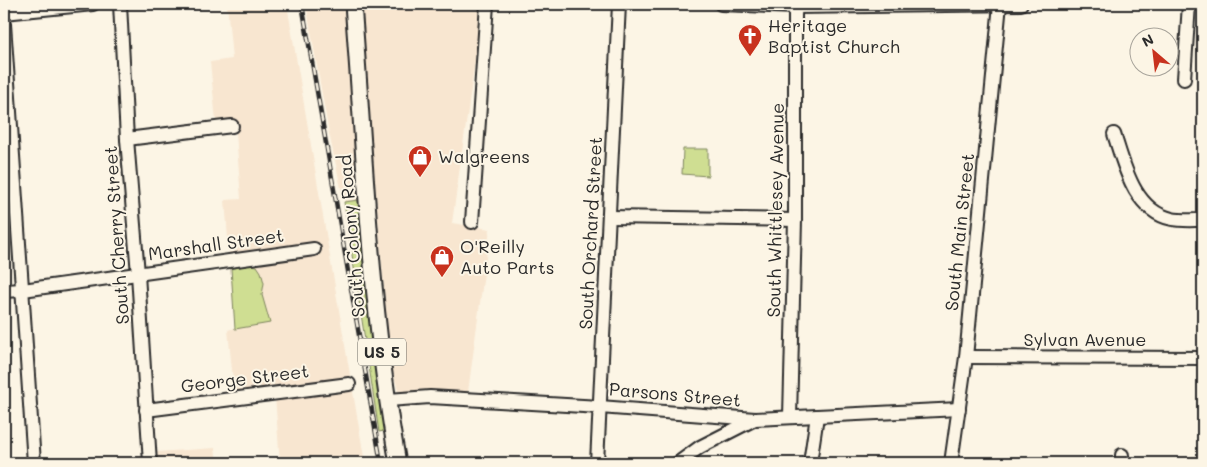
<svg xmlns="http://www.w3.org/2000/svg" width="1207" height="467" font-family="Mali,sans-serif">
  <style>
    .built { fill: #f8e6d0 }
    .green { fill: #cfde92; stroke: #7d845e }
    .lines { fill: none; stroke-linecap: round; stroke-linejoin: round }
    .minor-casing { stroke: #2b2b2b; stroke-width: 16 }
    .major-casing { stroke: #2b2b2b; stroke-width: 19 }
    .minor { stroke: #fcf5e5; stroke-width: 12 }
    .major { stroke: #fcf5e5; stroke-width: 15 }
    .rail-casing { stroke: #2b2b2b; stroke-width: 4.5 }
    .rail { stroke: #fcf5e5; stroke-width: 2.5; stroke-dasharray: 8; stroke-linecap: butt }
    .labels { text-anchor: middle; stroke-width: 4; stroke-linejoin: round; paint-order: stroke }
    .shield { fill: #fcf5e5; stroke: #6a6863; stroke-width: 1 }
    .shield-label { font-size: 16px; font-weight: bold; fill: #2b2b2b }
    .poi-label { font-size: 18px; fill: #2b2b2b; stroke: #fcf5e5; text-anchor: start }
    .street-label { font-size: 18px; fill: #2b2b2b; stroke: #fcf5e5 }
  </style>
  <rect width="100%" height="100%" fill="#fcf5e5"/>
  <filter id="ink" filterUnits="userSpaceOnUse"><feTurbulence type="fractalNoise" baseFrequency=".02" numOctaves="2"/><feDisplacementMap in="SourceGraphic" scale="10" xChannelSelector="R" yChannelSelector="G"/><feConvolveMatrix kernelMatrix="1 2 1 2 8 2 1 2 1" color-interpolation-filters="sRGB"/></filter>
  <g filter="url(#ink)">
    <g class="built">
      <path d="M227 4H287L365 463H280L275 396 276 385 234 391 228 330 235 328 225 200 241 199 235 119 216 121 210 62 232 59Z"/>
      <path d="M306 4H344L359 200 344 202 329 133Z"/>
      <path d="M360 4H483L452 223 490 229 468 392 399 394 390 362Z"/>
      <path d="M215 448 217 463H158L157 452Z"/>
    </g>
    <g class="green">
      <path d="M683 149H708V176L682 174Z"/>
      <path d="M359 200 384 431 379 432 344 202Z"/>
      <path d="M252 265 257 266 261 272 264 283 262 295 270 323 235 329 231 268Z"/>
    </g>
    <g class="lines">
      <g class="minor-casing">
        <g id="minor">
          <path d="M120 4 127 139 138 274 150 463"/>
          <path d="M721 4 796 7 1021 4"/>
          <path d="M4 13 93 4"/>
          <path d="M4 24 34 463"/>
          <path d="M1184 79 1189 4"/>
          <path d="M1114 134C1124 165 1134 211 1172 219 1182 221 1193 220 1203 220"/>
          <path d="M127 139 232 126"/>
          <path d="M610 217 795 220"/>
          <path d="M472 222 487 4"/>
          <path d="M4 291 23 290 314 249"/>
          <path d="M966 357 1203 358"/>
          <path d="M388 400 430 397 600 407 755 419 959 409"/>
          <path d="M146 410 349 384"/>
          <path d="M790 417 795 220V15L796 4"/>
          <path d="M597 463 619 4"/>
          <path d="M678 463 700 447 753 420"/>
          <path d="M810 463 817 416"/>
          <path d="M951 463 966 357 1000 4"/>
          <path d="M1122 463V455"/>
        </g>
      </g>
      <g class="major-casing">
        <path id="major" d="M353 4C365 157 370 312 398 463"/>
      </g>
      <use href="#minor" class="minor"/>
      <use href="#major" class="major"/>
      <g class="rail-casing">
        <path id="rail" d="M302 4 381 463"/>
      </g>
      <use href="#rail" class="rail"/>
    </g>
  </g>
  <defs>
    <g id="church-pin" transform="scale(1.25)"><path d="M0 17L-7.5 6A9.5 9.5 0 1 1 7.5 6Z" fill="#c8321e" stroke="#fcf5e5"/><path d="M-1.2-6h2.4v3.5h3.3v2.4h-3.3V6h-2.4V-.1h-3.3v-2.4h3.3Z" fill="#fff"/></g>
    <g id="shop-pin" transform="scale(1.25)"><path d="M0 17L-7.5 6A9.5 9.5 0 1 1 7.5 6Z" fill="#c8321e" stroke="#fcf5e5"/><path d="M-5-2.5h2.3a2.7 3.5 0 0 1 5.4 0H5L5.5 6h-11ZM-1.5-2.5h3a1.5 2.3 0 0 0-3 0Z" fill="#fff"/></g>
  </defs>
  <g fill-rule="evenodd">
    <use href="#church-pin" x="750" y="36"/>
    <use href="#shop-pin" x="420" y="157"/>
    <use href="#shop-pin" x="442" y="257"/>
  </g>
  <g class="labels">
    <rect class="shield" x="358" y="338.5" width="48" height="27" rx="4"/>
    <g class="shield-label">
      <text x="382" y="358">US 5</text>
    </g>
    <g class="poi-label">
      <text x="768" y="32">Heritage<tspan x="768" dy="21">Baptist Church</tspan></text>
      <text x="438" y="163">Walgreens</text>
      <text x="460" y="253">O'Reilly<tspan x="460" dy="21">Auto Parts</tspan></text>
    </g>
    <g class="street-label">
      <text transform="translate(776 210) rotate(-89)" y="6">South Whittlesey Avenue</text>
      <text transform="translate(960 232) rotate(-84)" y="6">South Main Street</text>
      <text transform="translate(591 233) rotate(-87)" y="6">South Orchard Street</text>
      <text transform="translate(117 235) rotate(-94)" y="6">South Cherry Street</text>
      <text transform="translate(352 236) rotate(-95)" y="6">South Colony Road</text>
      <text transform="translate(216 245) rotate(-8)" y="6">Marshall Street</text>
      <text x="1085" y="346">Sylvan Avenue</text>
      <text transform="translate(245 379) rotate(-7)" y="6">George Street</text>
      <text transform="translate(675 395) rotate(5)" y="6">Parsons Street</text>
    </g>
  </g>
  <rect width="1207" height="467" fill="none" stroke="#fcf5e5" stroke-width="20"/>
  <rect x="10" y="10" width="1187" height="447" fill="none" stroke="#2b2b2b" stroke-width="2" filter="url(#ink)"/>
  <g transform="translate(1154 52) rotate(332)"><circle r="24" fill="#fcf5e5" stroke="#a8a49b"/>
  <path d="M0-4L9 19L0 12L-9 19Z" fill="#c8321e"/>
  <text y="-8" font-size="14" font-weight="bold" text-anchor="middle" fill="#2b2b2b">N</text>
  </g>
</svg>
